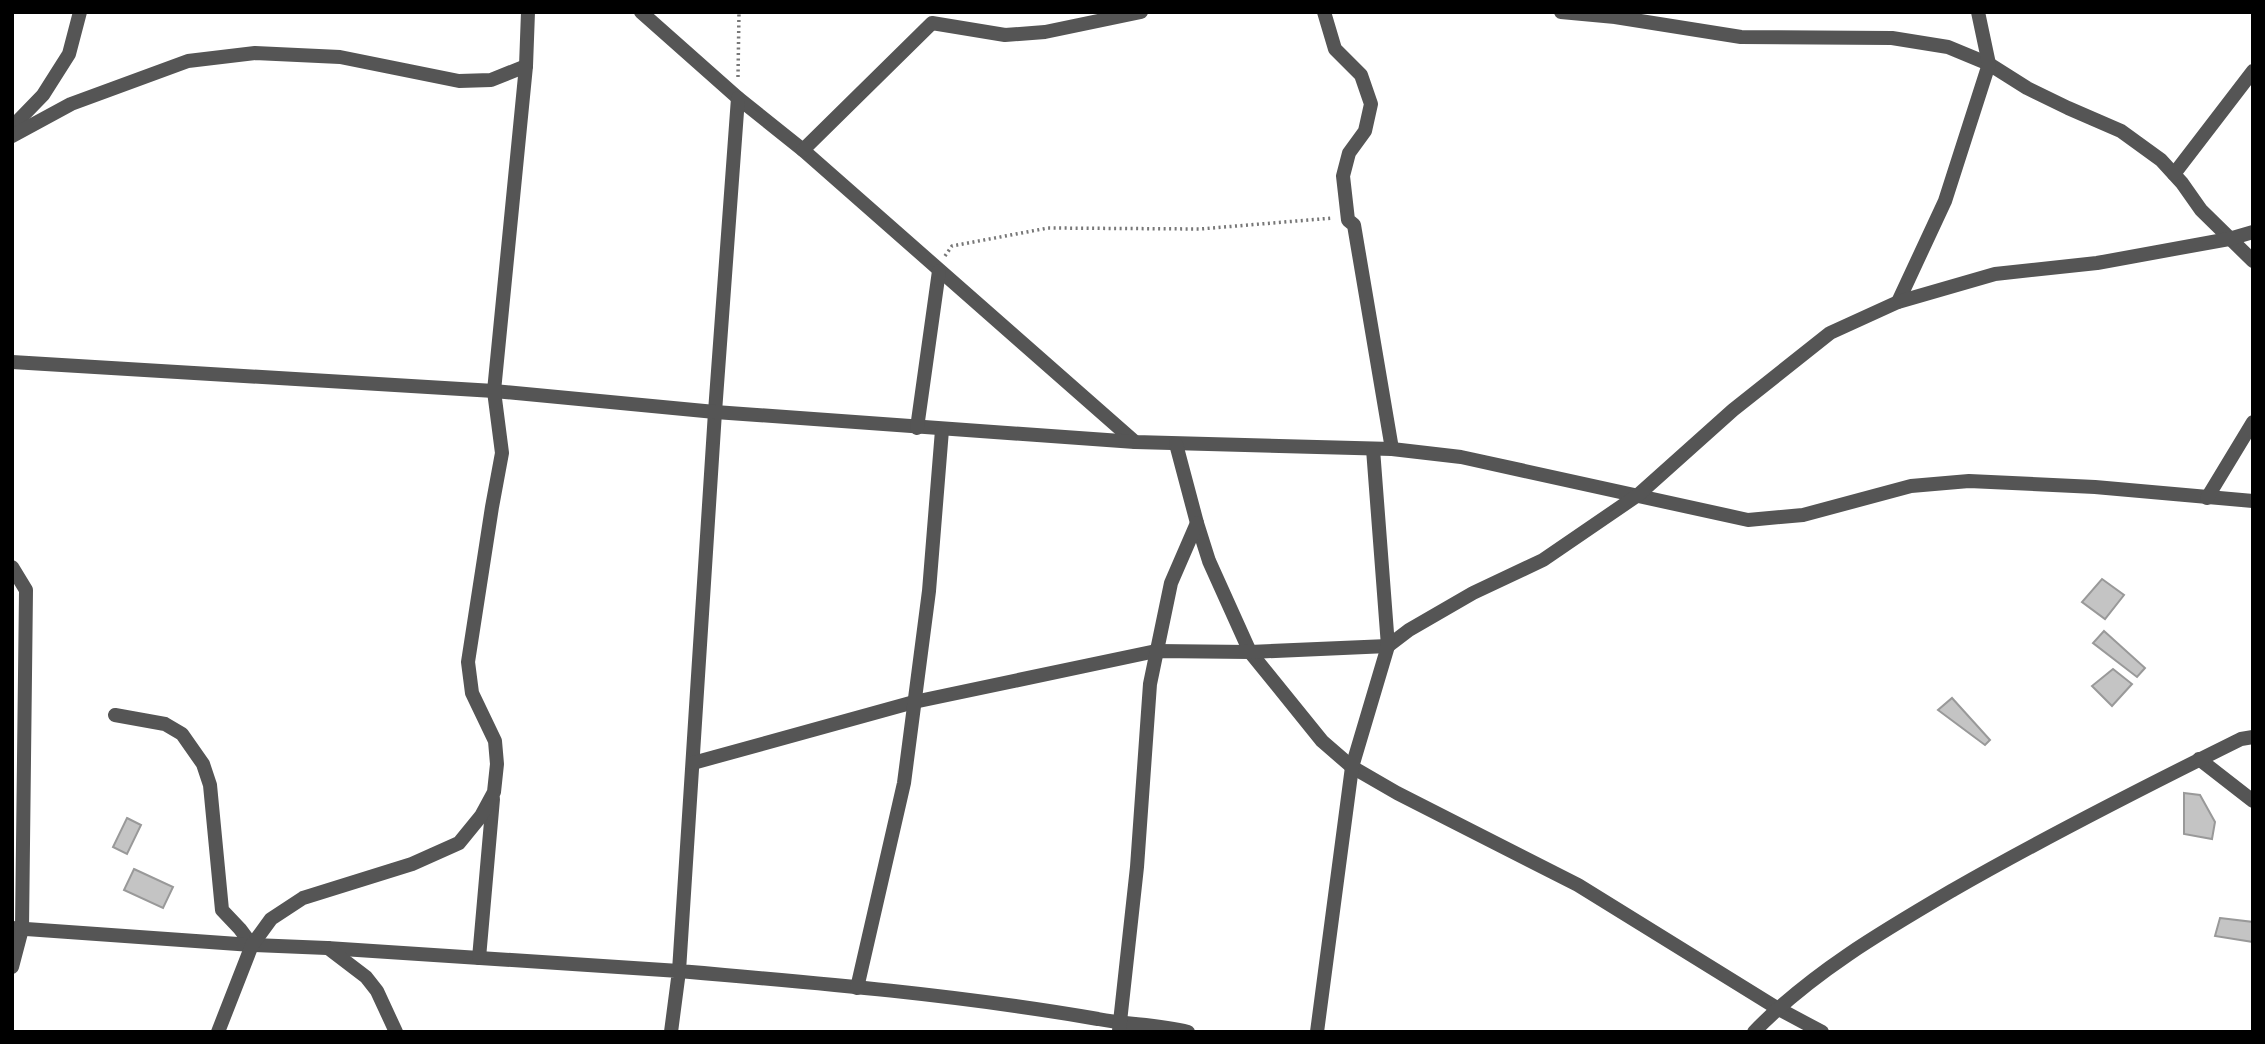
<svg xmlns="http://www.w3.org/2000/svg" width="2265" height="1044" font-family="'Noto Sans',sans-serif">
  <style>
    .building { fill: #c4c4c4; stroke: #999; stroke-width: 2 }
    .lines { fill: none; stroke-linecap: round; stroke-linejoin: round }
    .path { stroke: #777; stroke-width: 3.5; stroke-dasharray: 2 3.5; stroke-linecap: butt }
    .minor { stroke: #555; stroke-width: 14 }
  </style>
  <rect width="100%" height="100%" fill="#fff"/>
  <g class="building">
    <path d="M2102 579 2124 595 2105 619 2082 602Z"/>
    <path d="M2104 631 2145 668 2137 677 2093 643Z"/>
    <path d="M2113 669 2132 684 2112 706 2092 686Z"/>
    <path d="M1952 698 1990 740 1985 745 1938 710Z"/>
    <path d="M2184 793 2200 795 2215 822 2212 839 2184 834Z"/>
    <path d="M127 818 141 825 127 854 113 847Z"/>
    <path d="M134 869 173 887 163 908 124 890Z"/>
    <path d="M2220 918 2253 922V942L2215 936Z"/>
  </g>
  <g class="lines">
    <g class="path">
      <path d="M738 77 739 12"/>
      <path d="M945 256 952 246 1048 228 1200 229 1333 218"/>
    </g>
    <g class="minor">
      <path d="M641 12 738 98 803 150 1135 442"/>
      <path d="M1324 12 1335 49 1361 75 1371 104 1365 131 1349 153 1343 176 1348 220 1354 225 1392 449"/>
      <path d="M1561 12 1615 17 1741 37 1892 38 1948 47 1989 64 2027 88 2068 108 2121 131 2161 160 2182 183 2201 210 2253 261"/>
      <path d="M738 98 715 412 679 971C819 983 960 995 1098 1019 1128 1025 1158 1024 1188 1032"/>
      <path d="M12 127 43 95 69 54 80 12"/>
      <path d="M12 136 71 104 188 61 255 53 340 57 459 81 491 80 526 66"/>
      <path d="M803 150 932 23 1005 35 1045 32 1141 12"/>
      <path d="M2174 174 2253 71"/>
      <path d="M1898 302 1945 201 1989 64 1978 12"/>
      <path d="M12 362 494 391 715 412 1135 442 1392 449 1461 457 1748 520 1803 515 1911 486 1969 481 2095 487 2253 501"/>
      <path d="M917 428 939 271"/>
      <path d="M1176 444 1197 523 1209 561 1250 652 1322 741 1352 767 1397 793 1578 885 1777 1008 1822 1032"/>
      <path d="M2207 498 2253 422"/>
      <path d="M12 567 26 590 22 929 12 967"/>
      <path d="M115 715 165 724 182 734 203 764 210 785 222 910 240 929 252 945"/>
      <path d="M2199 759 2253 801"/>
      <path d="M693 763 914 702 1156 651 1250 652 1388 646 1409 630 1473 593 1543 560 1638 495 1733 410 1830 333 1898 302 1995 274 2097 263 2229 239 2253 232"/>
      <path d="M12 928 252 945 327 948 679 971 671 1032"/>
      <path d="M328 948 366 977 377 991 396 1032"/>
      <path d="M479 958 493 799"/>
      <path d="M857 988 904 783 929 591 942 430"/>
      <path d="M1119 1031 1137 867 1150 684 1171 583 1197 523"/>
      <path d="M218 1032 252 945 271 919 303 898 412 864 459 843 481 816 494 792 497 764 495 741 472 693 468 662 492 507 502 453 494 391 526 66 528 12"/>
      <path d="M1317 1032 1352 767 1388 646 1373 449"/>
      <path d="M1754 1032C1811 973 1883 931 1953 890 2047 836 2144 787 2241 739L2253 737"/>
    </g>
  </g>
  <rect width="2265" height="1044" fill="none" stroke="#000000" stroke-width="28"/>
</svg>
